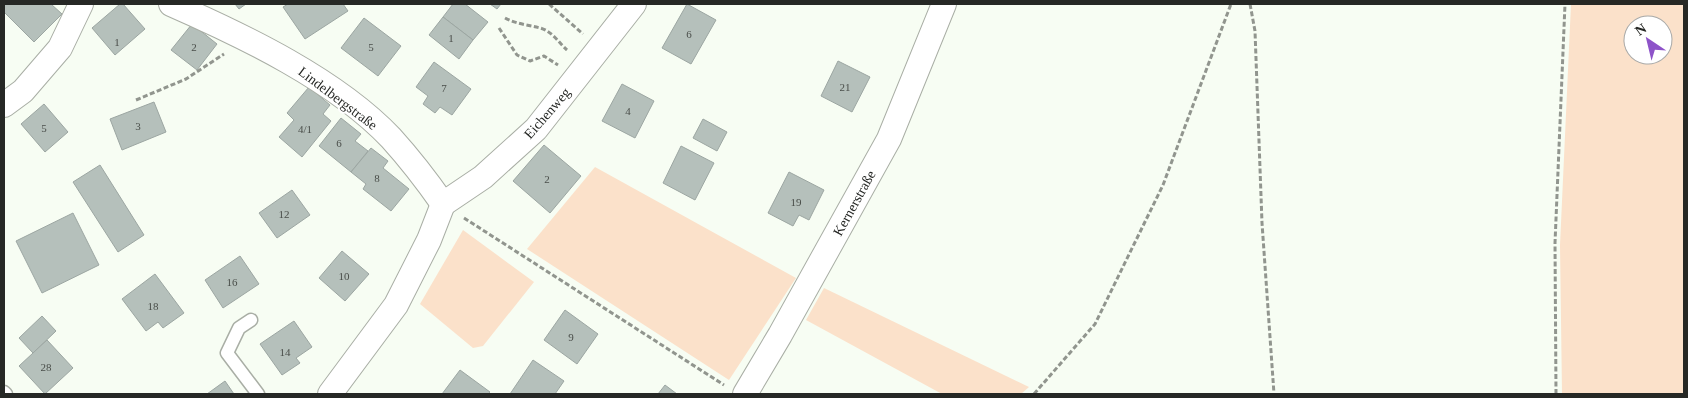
<svg xmlns="http://www.w3.org/2000/svg" width="1688" height="398" font-family="Georgia,serif">
  <style>
    .green { fill: #fbe1ca; fill-rule: evenodd }
    .building { fill: #b5c0bb; stroke: #9ca6a2 }
    .lines { fill: none; stroke-linecap: round; stroke-linejoin: round }
    .lane-casing { stroke: #a9aea5; stroke-width: 15 }
    .street-casing { stroke: #a9aea5; stroke-width: 26 }
    .path { stroke: #91958e; stroke-width: 3; stroke-dasharray: 5 2.5; stroke-linecap: butt }
    .lane { stroke: #fff; stroke-width: 12 }
    .street { stroke: #fff; stroke-width: 24 }
    .labels { text-anchor: middle; stroke-width: 4; stroke-linejoin: round; paint-order: stroke }
    .number-label { font-size: 11px; fill: #4a4e4a }
    .street-label { font-size: 14px; fill: #262825; stroke: #fff }
  </style>
  <rect width="100%" height="100%" fill="#f7fdf3"/>
  <g class="green">
    <path d="M1571 4H1684V394H1562L1560 245ZM1633 25H1663V55H1633Z"/>
    <path d="M595 167 796 278 729 380 527 249Z"/>
    <path d="M463 230 534 282 483 346 473 348 420 304Z"/>
    <path d="M824 288 1029 387 1021 394H942L806 320Z"/>
  </g>
  <g class="building">
    <path d="M4 4H51L62 14 34 42 4 12Z"/>
    <path d="M120 4H123L145 29 115 55 92 28Z"/>
    <path d="M235 4H246L239 9Z"/>
    <path d="M288 4H343L348 11 305 39 283 7Z"/>
    <path d="M453 4H465L488 22 473 40 443 17Z"/>
    <path d="M490 4H501L497 9Z"/>
    <path d="M687 4 716 20 691 64 662 48Z"/>
    <path d="M443 17 473 40 459 59 429 35Z"/>
    <path d="M364 18 401 46 378 76 341 48Z"/>
    <path d="M192 24 217 44 197 70 171 50Z"/>
    <path d="M838 61 870 77 852 112 821 96Z"/>
    <path d="M434 62 471 89 452 115 440 107 435 113 423 104 428 96 416 87Z"/>
    <path d="M622 84 654 101 635 138 602 121Z"/>
    <path d="M309 87 330 105 323 114 331 121 302 157 279 137 294 120 287 113Z"/>
    <path d="M154 102 166 132 122 150 110 119Z"/>
    <path d="M44 104 68 132 45 152 21 124Z"/>
    <path d="M341 118 361 134 355 141 368 151 351 172 319 146Z"/>
    <path d="M703 119 727 132 717 151 693 138Z"/>
    <path d="M544 145 581 176 550 213 513 181Z"/>
    <path d="M681 146 714 163 695 200 663 183Z"/>
    <path d="M371 148 388 161 383 168 409 189 391 211 363 189 366 184 351 172Z"/>
    <path d="M100 165 144 235 118 252 73 182Z"/>
    <path d="M789 172 824 190 809 220 799 215 793 226 768 213Z"/>
    <path d="M292 190 310 215 277 238 259 213Z"/>
    <path d="M73 213 99 265 42 293 16 241Z"/>
    <path d="M342 251 369 274 345 301 319 278Z"/>
    <path d="M240 256 259 284 223 308 205 280Z"/>
    <path d="M155 274 184 313 163 328 158 322 146 331 122 299Z"/>
    <path d="M565 310 598 334 577 364 544 340Z"/>
    <path d="M42 316 56 331 33 353 19 338Z"/>
    <path d="M294 321 312 347 296 358 300 363 282 375 260 344Z"/>
    <path d="M47 340 73 368 45 394 19 366Z"/>
    <path d="M533 360 564 381 555 394H510Z"/>
    <path d="M460 370 490 392 488 394H442Z"/>
    <path d="M225 381 234 394H207Z"/>
    <path d="M665 385 677 394H658Z"/>
  </g>
  <g class="lines">
    <g class="lane-casing">
      <g id="lane">
        <path d="M251 320 239 328 227 353 258 394"/>
        <path d="M4 392 6 394"/>
      </g>
    </g>
    <g class="street-casing">
      <g id="street">
        <path d="M171 4C244 36 336 80 391 138 410 159 427 181 443 204"/>
        <path d="M4 105 23 91 60 48 81 4"/>
        <path d="M443 204 483 177 536 129 634 4"/>
        <path d="M330 394 396 305 429 240 443 204"/>
        <path d="M745 394 780 335 889 139 944 4"/>
      </g>
    </g>
    <g class="path">
      <path d="M549 4 583 34"/>
      <path d="M1250 4 1255 31 1262 223 1274 394"/>
      <path d="M505 18C516 24 529 25 540 28 552 31 559 43 567 50"/>
      <path d="M499 28 517 55 530 61 544 56 558 65"/>
      <path d="M136 100 186 79 224 54"/>
      <path d="M464 218 724 385"/>
      <path d="M1034 394 1095 324 1163 185 1231 4"/>
      <path d="M1556 394 1555 243 1565 4"/>
    </g>
    <use href="#lane" class="lane"/>
    <use href="#street" class="street"/>
  </g>
  <g class="labels">
    <g class="number-label">
      <text x="689" y="38">6</text>
      <text x="451" y="42">1</text>
      <text x="117" y="46">1</text>
      <text x="194" y="51">2</text>
      <text x="371" y="51">5</text>
      <text x="845" y="91">21</text>
      <text x="444" y="92">7</text>
      <text x="628" y="115">4</text>
      <text x="138" y="130">3</text>
      <text x="44" y="132">5</text>
      <text x="305" y="133">4/1</text>
      <text x="339" y="147">6</text>
      <text x="377" y="182">8</text>
      <text x="547" y="183">2</text>
      <text x="796" y="206">19</text>
      <text x="284" y="218">12</text>
      <text x="344" y="280">10</text>
      <text x="232" y="286">16</text>
      <text x="153" y="310">18</text>
      <text x="571" y="341">9</text>
      <text x="285" y="356">14</text>
      <text x="46" y="371">28</text>
    </g>
    <g class="street-label">
      <text transform="translate(338 98) rotate(37)" y="5">Lindelbergstraße</text>
      <text transform="translate(547 113) rotate(-49)" y="5">Eichenweg</text>
      <text transform="translate(854 203) rotate(-61)" y="5">Kernerstraße</text>
    </g>
  </g>
  <rect width="1688" height="398" fill="none" stroke="#262825" stroke-width="10"/>
  <g transform="translate(1648 40) rotate(325)"><circle r="24" fill="#ffffff" stroke="#a8a9a8"/>
  <path d="M0-4L9 19L0 12L-9 19Z" fill="#8e53c9"/>
  <text y="-8" font-size="14" font-weight="bold" text-anchor="middle" fill="#262825">N</text>
  </g>
</svg>
